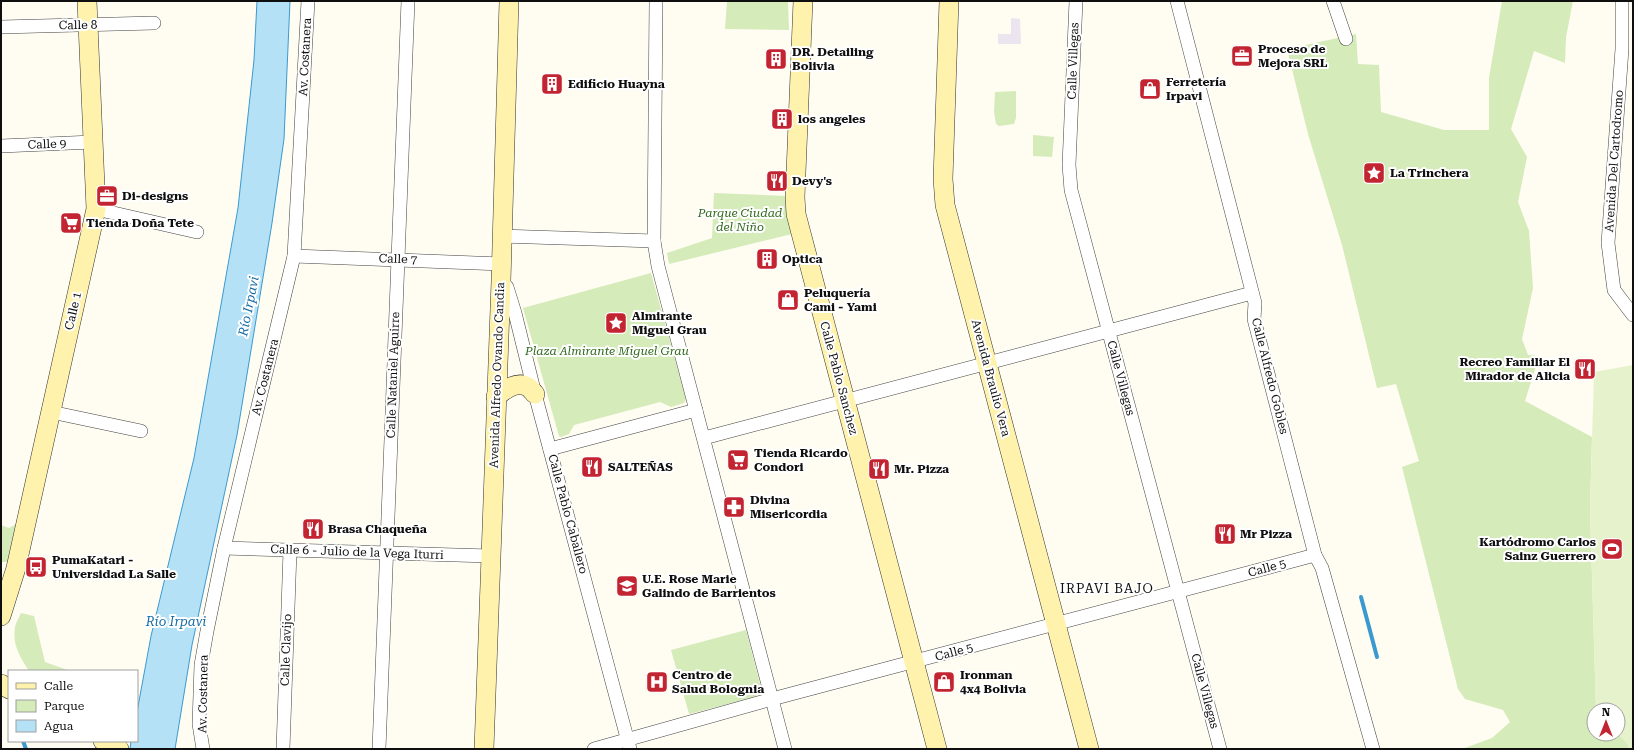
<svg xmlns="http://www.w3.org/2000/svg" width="1634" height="750" font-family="'Roboto Serif',serif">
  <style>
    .industrial { fill: #ece4ee }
    .green { fill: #d5ebba }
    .pitch { fill: #e6f2cc }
    .water { fill: #b5e1f7; stroke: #3a9ad0 }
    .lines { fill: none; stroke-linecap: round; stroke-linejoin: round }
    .stream { stroke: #3a9ad0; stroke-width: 4 }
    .street-casing { stroke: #424242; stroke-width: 14 }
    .secondary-casing { stroke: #313131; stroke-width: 20 }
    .street { stroke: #fff; stroke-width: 13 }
    .secondary { stroke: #fff2ac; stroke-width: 19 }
    .labels { text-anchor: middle; stroke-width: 4; stroke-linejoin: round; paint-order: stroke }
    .street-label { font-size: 12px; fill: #0f0f0f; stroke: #fff }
    .poi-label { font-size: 12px; font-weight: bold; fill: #0f0f0f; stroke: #fff; text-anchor: start }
    .park-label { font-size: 12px; font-style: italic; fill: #30691d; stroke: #fff }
    .water-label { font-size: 13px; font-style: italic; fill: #156ca5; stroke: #fff }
    .neighbourhood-label { font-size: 13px; letter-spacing: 1px; fill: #0f0f0f; stroke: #fff }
  </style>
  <rect width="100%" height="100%" fill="#fffcf1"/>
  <path class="industrial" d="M1011 18 1020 19 1021 44H998V34H1011Z"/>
  <g class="green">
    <path d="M727 1H788L789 30 725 29Z"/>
    <path d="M1502 1H1573L1566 37 1565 63 1534 51 1511 129 1527 157 1518 202 1529 231 1533 288 1522 339 1528 355 1539 356 1525 401 1592 437 1590 509 1596 710H1594V734L1618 733 1629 746 1628 749H1462L1492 738 1510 722 1503 710 1465 699 1458 689 1402 467 1419 461 1396 384 1377 388 1342 245 1308 134 1287 49 1356 34 1358 64 1379 65 1381 112 1444 130H1489V78Z"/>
    <path d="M1016 91V118L1014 124 999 126 996 124 994 112 995 92Z"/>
    <path d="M1033 135 1054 137 1052 157 1033 156Z"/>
    <path d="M714 193 787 196 792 234 669 264 667 253 712 238Z"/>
    <path d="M651 273 686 399 684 403 671 407 660 402 574 425 569 434 561 437 559 436 523 308Z"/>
    <path d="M18 523 8 562H1V525L9 528Z"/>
    <path d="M21 613 34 616 45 662 70 671H29C21 658 12 645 15 628 15 624 19 618 21 613Z"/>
    <path d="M746 630 760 684V692L755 697 689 714 671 650Z"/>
  </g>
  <path class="pitch" d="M1633 365V749H1628L1629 746 1618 733V710H1596L1590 509 1594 372Z"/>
  <path class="water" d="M257 1H290L284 139 272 223 237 435 192 645 175 749H130L131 741H137V712L151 636 194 458 238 208 254 60Z"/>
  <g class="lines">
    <g class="stream">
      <path d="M1361 597 1377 657"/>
      <path d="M23 741 26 749"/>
    </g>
    <g class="street-casing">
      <g id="street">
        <path d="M656 1 654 241 658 266 785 749"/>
        <path d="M1076 1 1069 165 1071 190 1220 749"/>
        <path d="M1177 1 1255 303 1254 319 1315 555 1322 568 1373 749"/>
        <path d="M1333 1 1346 39"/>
        <path d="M1622 1V49L1608 243 1614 290 1633 315"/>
        <path d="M1 27 154 23"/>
        <path d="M1 146 93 142"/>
        <path d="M96 209 197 232"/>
        <path d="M503 236 654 241"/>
        <path d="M294 256 502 264"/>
        <path d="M501 281 507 287 515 313 535 394 630 749"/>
        <path d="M51 412 141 431"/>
        <path d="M704 438 1252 293"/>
        <path d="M550 449 696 410"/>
        <path d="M224 548 490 556"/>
        <path d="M203 749 199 724 201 665 207 631 224 548 294 256 308 1"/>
        <path d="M283 749 290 551"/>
        <path d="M379 749 408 1"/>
        <path d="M594 749 772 699 1315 555"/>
      </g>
    </g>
    <g class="secondary-casing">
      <g id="secondary">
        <path d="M803 1 795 197 796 214 937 749"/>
        <path d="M949 1 943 179 945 205 1089 749"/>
        <path d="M496 397C504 390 517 380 528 387 530 388 533 392 535 394"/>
        <path d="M1 616 16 568 96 209 87 1"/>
        <path d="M1 684 9 689"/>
        <path d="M103 741 119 749"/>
        <path d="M484 749 501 281 509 1"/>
      </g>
    </g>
    <use href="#street" class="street"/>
    <use href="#secondary" class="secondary"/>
  </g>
  <defs>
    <g id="office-square" transform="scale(1.15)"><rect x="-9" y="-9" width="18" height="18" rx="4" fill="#c32432" stroke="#fff"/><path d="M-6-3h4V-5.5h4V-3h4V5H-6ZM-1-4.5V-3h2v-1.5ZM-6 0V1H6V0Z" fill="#fff"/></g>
    <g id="building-square" transform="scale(1.15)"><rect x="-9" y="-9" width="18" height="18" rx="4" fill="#c32432" stroke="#fff"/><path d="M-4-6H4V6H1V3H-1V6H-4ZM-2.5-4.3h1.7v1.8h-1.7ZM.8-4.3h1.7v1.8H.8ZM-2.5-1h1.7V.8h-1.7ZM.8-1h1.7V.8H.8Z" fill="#fff"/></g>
    <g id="shop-square" transform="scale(1.15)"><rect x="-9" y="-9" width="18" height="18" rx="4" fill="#c32432" stroke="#fff"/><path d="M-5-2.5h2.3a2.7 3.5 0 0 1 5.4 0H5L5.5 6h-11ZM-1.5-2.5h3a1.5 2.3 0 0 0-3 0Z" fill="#fff"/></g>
    <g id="sight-square" transform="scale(1.15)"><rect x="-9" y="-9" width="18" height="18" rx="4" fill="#c32432" stroke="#fff"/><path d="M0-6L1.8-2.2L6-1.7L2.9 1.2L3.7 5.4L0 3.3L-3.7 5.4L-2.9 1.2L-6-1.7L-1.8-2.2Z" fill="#fff"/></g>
    <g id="restaurant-square" transform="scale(1.15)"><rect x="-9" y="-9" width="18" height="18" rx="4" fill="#c32432" stroke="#fff"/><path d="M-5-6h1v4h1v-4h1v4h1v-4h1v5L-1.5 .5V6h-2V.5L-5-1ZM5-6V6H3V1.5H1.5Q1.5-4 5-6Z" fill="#fff"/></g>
    <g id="supermarket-square" transform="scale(1.15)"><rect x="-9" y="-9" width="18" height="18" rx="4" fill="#c32432" stroke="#fff"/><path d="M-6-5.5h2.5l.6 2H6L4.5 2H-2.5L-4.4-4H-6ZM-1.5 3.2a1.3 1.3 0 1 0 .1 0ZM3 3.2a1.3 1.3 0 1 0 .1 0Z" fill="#fff"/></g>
    <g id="pharmacy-square" transform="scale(1.15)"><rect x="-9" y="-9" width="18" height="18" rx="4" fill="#c32432" stroke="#fff"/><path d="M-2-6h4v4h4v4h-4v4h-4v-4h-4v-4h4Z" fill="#fff"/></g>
    <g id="stadium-square" transform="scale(1.15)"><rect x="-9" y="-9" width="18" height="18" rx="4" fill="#c32432" stroke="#fff"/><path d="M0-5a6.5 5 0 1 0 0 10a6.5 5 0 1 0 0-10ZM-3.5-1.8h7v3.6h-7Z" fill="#fff"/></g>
    <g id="bus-square" transform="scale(1.15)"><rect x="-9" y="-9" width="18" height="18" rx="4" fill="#c32432" stroke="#fff"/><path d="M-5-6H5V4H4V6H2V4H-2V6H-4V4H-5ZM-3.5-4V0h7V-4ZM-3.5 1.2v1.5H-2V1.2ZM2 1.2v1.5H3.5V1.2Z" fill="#fff"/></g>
    <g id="school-square" transform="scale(1.15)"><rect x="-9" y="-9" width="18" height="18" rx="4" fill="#c32432" stroke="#fff"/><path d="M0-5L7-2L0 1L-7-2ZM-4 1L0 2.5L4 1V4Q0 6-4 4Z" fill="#fff"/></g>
    <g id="hospital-square" transform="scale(1.15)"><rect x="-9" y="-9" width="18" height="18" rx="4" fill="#c32432" stroke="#fff"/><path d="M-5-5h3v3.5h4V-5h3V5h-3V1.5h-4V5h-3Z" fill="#fff"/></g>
  </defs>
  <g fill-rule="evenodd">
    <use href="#office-square" x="1242" y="56"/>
    <use href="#building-square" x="776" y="59"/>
    <use href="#building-square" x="552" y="84"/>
    <use href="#shop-square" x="1150" y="89"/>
    <use href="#building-square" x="782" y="119"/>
    <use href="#sight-square" x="1374" y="173"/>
    <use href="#restaurant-square" x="777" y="181"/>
    <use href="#office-square" x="107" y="196"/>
    <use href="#supermarket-square" x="71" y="223"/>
    <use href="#building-square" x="767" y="259"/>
    <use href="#shop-square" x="788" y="300"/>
    <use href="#sight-square" x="616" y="323"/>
    <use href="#restaurant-square" x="1585" y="369"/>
    <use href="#supermarket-square" x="738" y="460"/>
    <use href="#restaurant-square" x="592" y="467"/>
    <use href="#restaurant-square" x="879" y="469"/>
    <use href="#pharmacy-square" x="734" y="507"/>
    <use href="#restaurant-square" x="313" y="529"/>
    <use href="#restaurant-square" x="1225" y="534"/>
    <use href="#stadium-square" x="1612" y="549"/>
    <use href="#bus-square" x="36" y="567"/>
    <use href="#school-square" x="627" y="586"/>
    <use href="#hospital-square" x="657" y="682"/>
    <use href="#shop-square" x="944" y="682"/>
  </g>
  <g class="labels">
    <g class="street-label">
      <text transform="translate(78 25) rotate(-1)" y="4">Calle 8</text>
      <text transform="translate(305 57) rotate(-87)" y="4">Av. Costanera</text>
      <text transform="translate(1073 61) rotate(-88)" y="4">Calle Villegas</text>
      <text transform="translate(47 144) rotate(-2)" y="4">Calle 9</text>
      <text transform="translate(1614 161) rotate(-86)" y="4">Avenida Del Cartodromo</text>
      <text transform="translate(398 259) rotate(2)" y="4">Calle 7</text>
      <text transform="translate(73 311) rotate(-77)" y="4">Calle 1</text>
      <text transform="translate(393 375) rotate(-88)" y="4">Calle Nataniel Aguirre</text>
      <text transform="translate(497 375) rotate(-88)" y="4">Avenida Alfredo Ovando Candia</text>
      <text transform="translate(1270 376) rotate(76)" y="4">Calle Alfredo Gobles</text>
      <text transform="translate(265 377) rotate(-76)" y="4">Av. Costanera</text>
      <text transform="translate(839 378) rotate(75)" y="4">Calle Pablo Sanchez</text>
      <text transform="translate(991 378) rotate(75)" y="4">Avenida Braulio Vera</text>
      <text transform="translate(1121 378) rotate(75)" y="4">Calle Villegas</text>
      <text transform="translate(568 514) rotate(75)" y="4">Calle Pablo Caballero</text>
      <text transform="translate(357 552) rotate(2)" y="4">Calle 6 - Julio de la Vega Iturri</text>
      <text transform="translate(1267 568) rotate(-15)" y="4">Calle 5</text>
      <text transform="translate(286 650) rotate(-88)" y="4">Calle Clavijo</text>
      <text transform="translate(954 652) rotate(-15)" y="4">Calle 5</text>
      <text transform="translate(1205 691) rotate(75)" y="4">Calle Villegas</text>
      <text transform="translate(203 694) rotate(-89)" y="4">Av. Costanera</text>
    </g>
    <g class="poi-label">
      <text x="1258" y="53">Proceso de<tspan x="1258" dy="14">Mejora SRL</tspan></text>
      <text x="792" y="56">DR. Detailing<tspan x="792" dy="14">Bolivia</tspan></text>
      <text x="1166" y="86">Ferretería<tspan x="1166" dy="14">Irpavi</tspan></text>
      <text x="568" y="88">Edificio Huayna</text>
      <text x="798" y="123">los angeles</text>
      <text x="1390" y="177">La Trinchera</text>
      <text x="792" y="185">Devy's</text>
      <text x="122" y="200">Di-designs</text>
      <text x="86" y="227">Tienda Doña Tete</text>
      <text x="782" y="263">Optica</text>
      <text x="804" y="297">Peluquería<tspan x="804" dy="14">Cami - Yami</tspan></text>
      <text x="632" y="320">Almirante<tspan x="632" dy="14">Miguel Grau</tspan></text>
      <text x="1570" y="366" text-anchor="end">Recreo Familiar El<tspan x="1570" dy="14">Mirador de Alicia</tspan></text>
      <text x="754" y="457">Tienda Ricardo<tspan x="754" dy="14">Condori</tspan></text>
      <text x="608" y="471">SALTEÑAS</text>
      <text x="894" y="473">Mr. Pizza</text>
      <text x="750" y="504">Divina<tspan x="750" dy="14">Misericordia</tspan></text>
      <text x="328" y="533">Brasa Chaqueña</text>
      <text x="1240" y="538">Mr Pizza</text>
      <text x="1596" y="546" text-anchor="end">Kartódromo Carlos<tspan x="1596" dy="14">Sainz Guerrero</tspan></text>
      <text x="52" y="564">PumaKatari -<tspan x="52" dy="14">Universidad La Salle</tspan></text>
      <text x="642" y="583">U.E. Rose Marie<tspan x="642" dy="14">Galindo de Barrientos</tspan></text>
      <text x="672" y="679">Centro de<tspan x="672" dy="14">Salud Bolognia</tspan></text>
      <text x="960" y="679">Ironman<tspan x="960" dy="14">4x4 Bolivia</tspan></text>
    </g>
    <g class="park-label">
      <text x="740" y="217">Parque Ciudad<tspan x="740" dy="14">del Niño</tspan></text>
      <text x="607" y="355">Plaza Almirante Miguel Grau</text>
    </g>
    <g class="water-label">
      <text transform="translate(248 306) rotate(-79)" y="5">Río Irpavi</text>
      <text x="176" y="626">Río Irpavi</text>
    </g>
    <g class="neighbourhood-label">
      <text x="1107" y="593">IRPAVI BAJO</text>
    </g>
  </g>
  <rect width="1634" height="750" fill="none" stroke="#0f0f0f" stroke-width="4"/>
  <rect x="8" y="670" width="130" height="72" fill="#ffffff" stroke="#9f9f9f"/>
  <rect x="16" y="683" width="20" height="6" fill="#fff2ac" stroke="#9f9f9f"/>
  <text x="44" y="690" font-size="12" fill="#0f0f0f">Calle</text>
  <rect x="16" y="700" width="20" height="12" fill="#d5ebba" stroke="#9f9f9f"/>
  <text x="44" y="710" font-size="12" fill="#0f0f0f">Parque</text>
  <rect x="16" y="720" width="20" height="12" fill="#b5e1f7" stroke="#9f9f9f"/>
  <text x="44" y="730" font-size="12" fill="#0f0f0f">Agua</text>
  <g transform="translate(1606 722)"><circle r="19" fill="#ffffff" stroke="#9f9f9f"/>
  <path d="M0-3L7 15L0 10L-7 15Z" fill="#c32432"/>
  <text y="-6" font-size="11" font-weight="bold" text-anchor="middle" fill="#0f0f0f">N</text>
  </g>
</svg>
